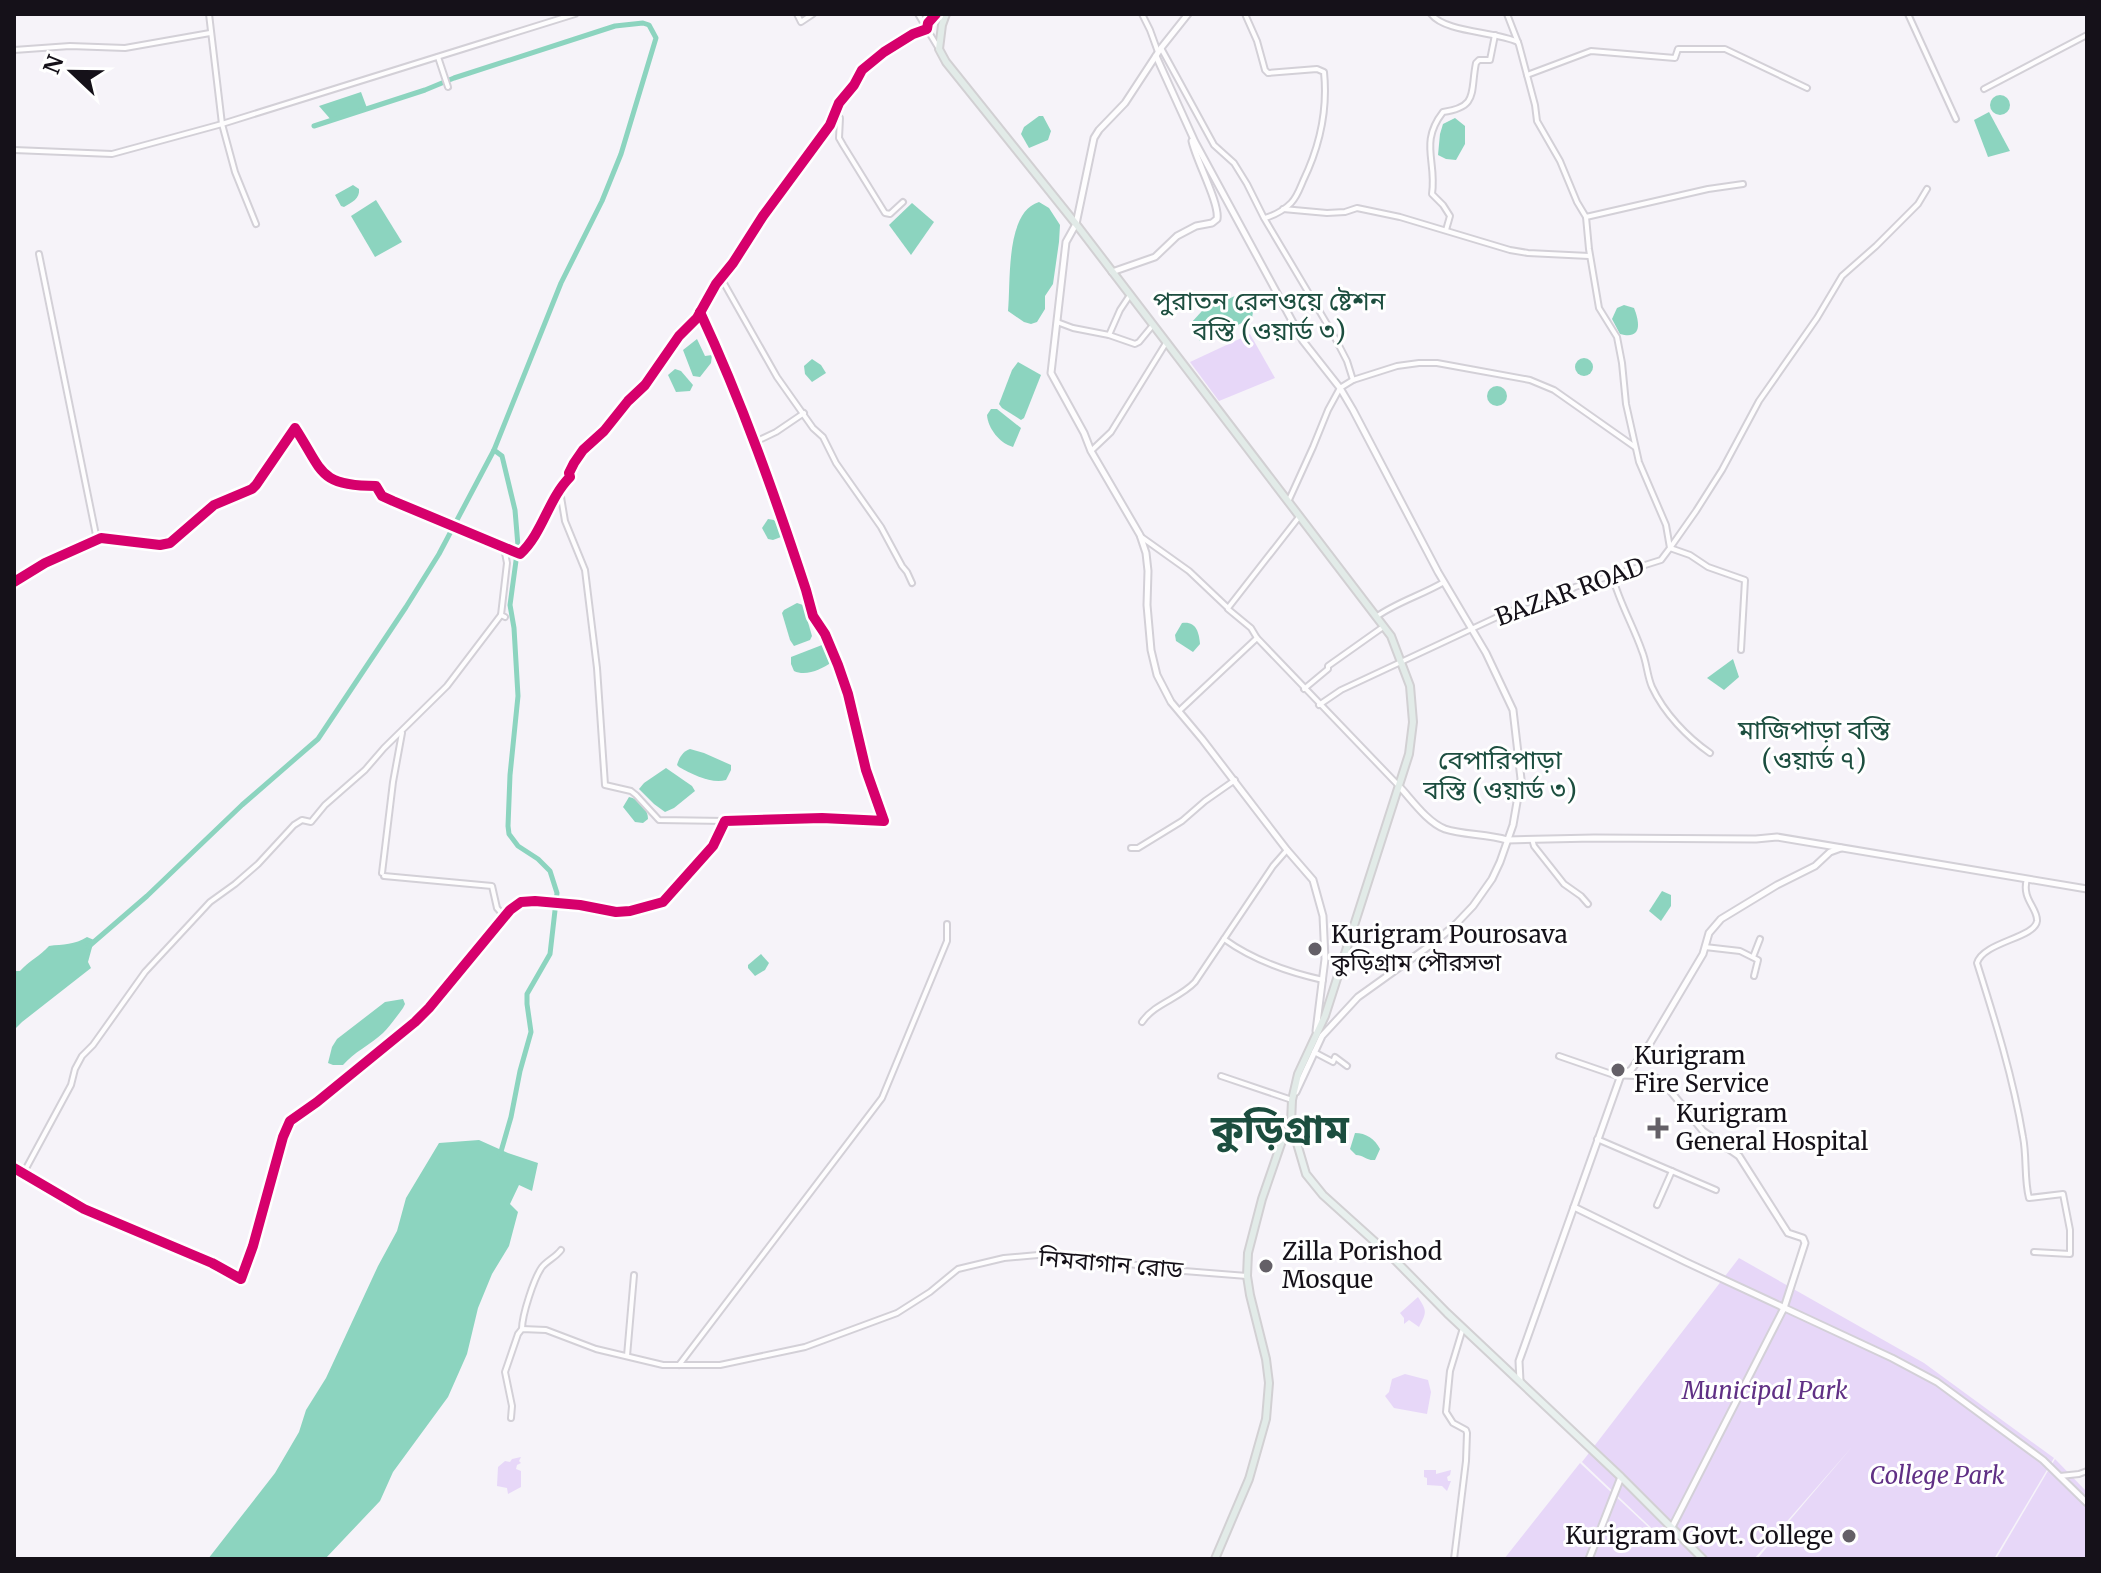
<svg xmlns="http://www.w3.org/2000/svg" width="2101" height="1573" font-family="Merriweather,'Noto Sans Bengali',serif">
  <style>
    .green { fill: #e7d7f8 }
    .water { fill: #8cd4bf }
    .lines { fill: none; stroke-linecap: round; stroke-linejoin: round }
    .canal { stroke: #8cd4bf; stroke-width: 5 }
    .minor-casing { stroke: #d3d0d7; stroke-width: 8 }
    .tertiary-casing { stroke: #d3d0d7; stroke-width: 9 }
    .primary-casing { stroke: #d2d0d3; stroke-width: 10 }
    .trunk-casing { stroke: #d2d0d3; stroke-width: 10 }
    .minor { stroke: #fefdfe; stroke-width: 4 }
    .tertiary { stroke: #fefdfe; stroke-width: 5 }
    .primary { stroke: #e8f0ee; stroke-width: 6 }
    .trunk { stroke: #e2ebe8; stroke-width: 6 }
    .cycleway-casing { stroke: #fff; stroke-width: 15 }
    .cycleway { stroke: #d6006c; stroke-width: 10 }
    .poi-dot { fill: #646067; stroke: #fff; stroke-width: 3 }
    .labels { text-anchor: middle; stroke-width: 6; stroke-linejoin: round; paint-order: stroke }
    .street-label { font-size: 24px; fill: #151119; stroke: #fff }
    .poi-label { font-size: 24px; fill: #151119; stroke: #fff; text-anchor: start }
    .park-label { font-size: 24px; font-style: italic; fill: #603085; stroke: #fff }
    .neighbourhood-label { font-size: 26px; fill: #1c4e3f; stroke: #fff }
    .town-label { font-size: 40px; font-weight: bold; fill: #1c4e3f; stroke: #fff }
  </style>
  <rect width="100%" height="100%" fill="#f6f3f9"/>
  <g class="green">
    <path d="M1250 334 1275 378 1219 401 1190 362Z"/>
    <path d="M1739 1258 1924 1363 2054 1458 1994 1559H1757L1852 1447 1754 1559H1504L1580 1463 1660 1538H1662L1582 1462Z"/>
    <path d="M1418 1297C1427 1311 1427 1312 1419 1327L1409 1320 1404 1324V1318L1400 1313Z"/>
    <path d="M1405 1374 1428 1380 1431 1392 1427 1414 1394 1408 1385 1396 1389 1392 1392 1379Z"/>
    <path d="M521 1457 519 1461 521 1463 517 1465 516 1469 521 1471V1487L508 1494 507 1488 497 1486 498 1467 505 1461 510 1462 512 1459Z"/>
    <path d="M2055 1459 2087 1492V1559H1996Z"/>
    <path d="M1424 1470H1436V1474L1451 1470 1450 1475 1447 1477 1448 1481H1451L1447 1491 1442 1486 1427 1485V1478L1424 1477Z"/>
  </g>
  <g class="water">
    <path d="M361 92 367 108 332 121 319 106Z"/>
    <circle cx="2000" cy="105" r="10"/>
    <path d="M1989 112 2010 151 1988 157 1974 120Z"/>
    <path d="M1039 116H1043L1051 131 1048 140 1029 148 1021 134 1024 127Z"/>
    <path d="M1455 118 1465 126V144L1456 160 1446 159 1438 155 1440 134 1443 124Z"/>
    <path d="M353 185 359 189C360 199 352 202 344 207L341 206 335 195Z"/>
    <path d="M376 200 402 242 375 257 351 216Z"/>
    <path d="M1039 202 1049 208 1060 225 1059 242 1053 284 1045 296V309L1037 322 1031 324 1024 322 1008 311C1011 282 1005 212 1039 202Z"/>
    <path d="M912 203 934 222 911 255 889 225Z"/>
    <path d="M1237 295C1246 298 1250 304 1253 312L1252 318 1205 341H1200L1191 323 1202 311Z"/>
    <path d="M1624 305 1634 308C1640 323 1642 340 1620 334L1612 319 1617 308Z"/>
    <path d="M697 339 705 356 712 355 711 363 700 377 693 376 683 350Z"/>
    <circle cx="1584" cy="367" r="9"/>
    <path d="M812 359 821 365 826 373 812 382 805 374 804 366Z"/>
    <path d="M1018 362 1041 375 1024 418 1021 420 1002 408 999 404 1012 370Z"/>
    <path d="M675 369 681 371 693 385 690 391 676 392 668 375Z"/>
    <circle cx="1497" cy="396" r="10"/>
    <path d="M991 409H997L1021 428 1013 447C999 443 988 428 987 415Z"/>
    <path d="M768 519 774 520 782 529 781 537 773 540 768 539 762 528Z"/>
    <path d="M797 603 803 605 812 636 810 640 794 646 790 640 782 613 784 610Z"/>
    <path d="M1182 623C1196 621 1199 632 1200 644L1193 652 1176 641 1175 635Z"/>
    <path d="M822 645 827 648 832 662C822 669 806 677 794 671L791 664V657Z"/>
    <path d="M1733 659 1739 677 1724 690 1707 678Z"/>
    <path d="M690 749 704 753 731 765V770L726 780C712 784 693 775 679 767L677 765C679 758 683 751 690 749Z"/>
    <path d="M666 768 692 786 695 791 674 808 665 812 654 804 639 789 644 783Z"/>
    <path d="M629 797C639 799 648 809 648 819L643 823 635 822 623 807Z"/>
    <path d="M1662 891 1671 895V906L1661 921 1649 911Z"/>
    <path d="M87 937 94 940 88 962 91 968 22 1022 14 1030V971H20C29 961 40 956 49 946 63 944 75 945 87 937Z"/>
    <path d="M761 954 769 963 765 970 755 976 748 968V965Z"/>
    <path d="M403 999 405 1004 403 1008C397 1016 390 1026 383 1033 370 1045 354 1052 343 1065H333L328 1063 332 1047 337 1039 385 1002Z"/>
    <path d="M1355 1133C1366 1133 1375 1139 1380 1149L1375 1160C1367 1161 1363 1155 1356 1155L1350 1149Z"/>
    <path d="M479 1140 508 1153 538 1163 532 1191 519 1185 510 1204 518 1212 509 1246 492 1274 478 1308 467 1354 448 1397 393 1472 380 1501 325 1559H208L275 1473 299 1432 306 1410 326 1378 378 1266 397 1231 406 1198 439 1143Z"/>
  </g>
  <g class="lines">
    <g class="canal">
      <path d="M494 450 502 456 515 510 518 546 510 605 514 628 518 696 510 775 508 826 509 834 518 846 538 859 550 871 557 893 550 954 527 994V1004L531 1032 520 1071 511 1117 500 1155"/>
      <path d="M88 947 147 896 242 805 318 739 406 607 439 554 494 450 561 283 602 201 621 154 656 38 649 25 643 23 615 26 454 78 425 90 314 126"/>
    </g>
    <g class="minor-casing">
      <g id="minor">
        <path d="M209 14 222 124 235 172 256 224"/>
        <path d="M797 14 801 22 813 14"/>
        <path d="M918 14 939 49"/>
        <path d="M1142 14 1150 30 1158 52"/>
        <path d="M1245 14 1257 41 1265 70 1268 73 1317 69 1324 72C1328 111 1320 146 1303 181 1300 188 1297 197 1291 203 1284 210 1275 215 1265 218"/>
        <path d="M1431 14C1446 33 1495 31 1518 42"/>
        <path d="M1507 14 1519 45 1535 105 1537 121 1560 161 1577 202 1586 217"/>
        <path d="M1908 14 1956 119"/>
        <path d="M1161 48 1214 145 1234 163 1247 184 1264 218 1333 334 1347 361 1353 380"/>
        <path d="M14 50 70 46 125 48 210 33"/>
        <path d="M438 57 448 87"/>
        <path d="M1527 75 1591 51 1675 58 1678 49H1725L1807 88"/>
        <path d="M1984 89 2087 35"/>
        <path d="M835 115 840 118 839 138 843 145 885 213 890 214 903 202"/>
        <path d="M14 150 112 154 222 124 575 14"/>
        <path d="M1283 209 1327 213 1345 212 1357 208 1400 217 1510 250 1528 253 1589 256"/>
        <path d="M1446 230 1450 216 1443 205 1432 194C1437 161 1419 143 1443 112 1479 107 1470 92 1476 63L1479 60H1490L1495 35"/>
        <path d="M39 254 97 540"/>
        <path d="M721 278 777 377 813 428 823 437 836 463 881 527 902 566 907 572 912 583"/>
        <path d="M1130 295 1120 310 1109 335 1135 344 1139 342 1153 325"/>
        <path d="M1057 322 1073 328 1109 335"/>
        <path d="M755 442 776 432 804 413"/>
        <path d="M1091 451 1111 432 1166 343"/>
        <path d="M560 491 565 521 585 570 597 668 605 785 631 791 636 795 659 820 725 821"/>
        <path d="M1288 502 1313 447 1328 410 1340 388 1353 380 1397 366 1419 363H1437L1530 380 1554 390 1635 447"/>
        <path d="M1140 536 1189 571 1228 608 1299 517"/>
        <path d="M504 548 507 563 501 615 505 617"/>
        <path d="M1612 575C1619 602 1633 625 1642 651 1647 663 1647 676 1652 687 1664 713 1687 737 1710 753"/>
        <path d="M14 582 45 563 101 538 160 545 170 543 214 505 252 489 256 485 295 428C323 471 318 486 376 486L382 496 393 501 520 554C543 533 548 499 570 477L569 473 574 463 583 450 604 431 628 401 645 385 679 336 697 318 716 284 733 263 763 216 830 125 839 103 854 85 862 70 884 52 913 34 927 29 928 23 936 14"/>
        <path d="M1228 609 1251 628 1257 638"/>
        <path d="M1376 617C1397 602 1422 595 1444 582"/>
        <path d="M1741 650 1745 580 1708 567 1690 555 1670 548 1696 511 1722 470 1759 401 1817 318 1842 276 1876 246 1918 204 1927 189"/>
        <path d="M1304 689 1328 669V666L1383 627"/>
        <path d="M1319 705 1341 690 1510 611 1538 607 1575 587 1661 560 1670 548 1666 525 1639 462 1626 404 1622 363 1617 337 1599 308 1589 249 1586 217 1708 189 1743 184"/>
        <path d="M1179 711 1257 638 1399 786"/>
        <path d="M1532 839 1534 846 1564 884 1581 896 1588 904"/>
        <path d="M1131 848H1138L1182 821 1205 801 1235 780"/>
        <path d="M382 873 393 782 402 733"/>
        <path d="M384 876 492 886 497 908 504 916"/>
        <path d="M2027 879C2021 899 2038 908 2037 921 2035 938 1983 942 1977 963 1995 1020 2013 1077 2023 1137 2027 1157 2024 1179 2029 1198L2063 1194 2070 1230V1254L2034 1252"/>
        <path d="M1224 939C1253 960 1287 972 1323 980"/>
        <path d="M1705 947 1740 951 1758 960 1754 976"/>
        <path d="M1753 957 1760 939"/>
        <path d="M1142 1022C1155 1003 1179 999 1195 982L1273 866 1287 850"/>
        <path d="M1314 1052 1333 1062 1335 1057 1347 1066"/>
        <path d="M1559 1056 1620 1077"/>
        <path d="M1221 1076 1292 1100"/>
        <path d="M1597 1139 1716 1190"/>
        <path d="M14 1168 84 1209 212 1263 241 1279 253 1246 283 1137 290 1121 317 1102 415 1022 429 1008 510 910 521 902 535 901 580 905 616 912 630 911 663 902 713 846 725 821 822 818 884 821 866 770 848 694 838 665 825 634 813 616 806 590C775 496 742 402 700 312"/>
        <path d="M23 1174 71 1085 75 1069 82 1056 93 1045 145 972 210 902 235 884 258 864 294 825 302 820 311 822 325 805 365 770 384 748 447 686 501 615"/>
        <path d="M1657 1205 1672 1171"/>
        <path d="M522 1329C522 1315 534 1278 542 1267 548 1260 556 1257 561 1250"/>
        <path d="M627 1356 634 1275"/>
        <path d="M679 1365 882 1098 947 941V924"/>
        <path d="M511 1418 512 1406 505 1372 518 1334 522 1329 546 1330 596 1349 663 1365H720L805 1347 897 1313 930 1292 958 1269 1004 1258 1049 1254 1184 1271 1247 1276"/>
        <path d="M2060 1476 2079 1474 2087 1471"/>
        <path d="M1454 1559 1466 1461 1467 1433 1466 1430 1453 1423 1446 1412 1450 1371 1463 1328"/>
      </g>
    </g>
    <g class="tertiary-casing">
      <g id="tertiary">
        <path d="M1188 14 1161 48 1125 103 1099 130 1094 138 1076 224 1066 242 1051 373 1084 433 1091 451 1140 535 1146 553 1148 571 1147 605 1151 650 1157 675 1171 702 1202 739 1287 850 1313 880 1323 916 1325 959 1316 1031"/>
        <path d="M1156 56 1195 142 1303 341 1340 388 1353 410 1438 572 1486 653 1513 710 1521 779 1513 825 1500 862 1492 879 1473 906 1455 925 1432 944 1358 997 1322 1036 1296 1092"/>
        <path d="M1112 272 1155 257 1177 236 1196 226 1212 223 1217 219C1220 204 1196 160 1192 141"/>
        <path d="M1399 786C1412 800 1427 822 1445 829 1463 835 1487 834 1507 840L1594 838 1756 839 1777 837 2087 889"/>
        <path d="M1623 1075 1652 1076 1663 1082 1703 1131 1739 1156 1788 1233 1803 1238 1805 1243 1784 1308 1672 1527"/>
        <path d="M1574 1207 1686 1262 1892 1358 1937 1382 2043 1460 2087 1503"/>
        <path d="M1520 1381 1519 1361 1621 1075 1631 1070 1649 1045 1703 954 1709 933 1721 919 1777 885 1815 866 1830 852 1841 848"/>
        <path d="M1589 1559 1621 1477"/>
      </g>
    </g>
    <g class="primary-casing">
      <path id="primary" d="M1291 1123 1306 1174 1323 1195 1394 1259 1447 1313 1621 1477 1703 1559"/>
    </g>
    <g class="trunk-casing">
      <path id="trunk" d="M946 14 942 25 939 49 946 62 1076 224 1391 636 1410 686 1413 722 1409 754 1325 1016 1298 1074 1292 1100 1291 1123 1284 1135 1262 1199 1248 1253 1247 1276 1250 1295 1266 1359 1269 1383 1266 1419 1249 1479 1215 1559"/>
    </g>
    <use href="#minor" class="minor"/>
    <use href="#tertiary" class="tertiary"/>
    <use href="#primary" class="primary"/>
    <use href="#trunk" class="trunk"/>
    <g class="cycleway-casing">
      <g id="cycleway">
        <path d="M14 582 45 563 101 538 160 545 170 543 214 505 252 489 256 485 295 428C323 471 318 486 376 486L382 496 393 501 520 554C543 533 548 499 570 477L569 473 574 463 583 450 604 431 628 401 645 385 679 336 697 318 716 284 733 263 763 216 830 125 839 103 854 85 862 70 884 52 913 34 927 29 928 23 936 14"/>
        <path d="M14 1168 84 1209 212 1263 241 1279 253 1246 283 1137 290 1121 317 1102 415 1022 429 1008 510 910 521 902 535 901 580 905 616 912 630 911 663 902 713 846 725 821 822 818 884 821 866 770 848 694 838 665 825 634 813 616 806 590C775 496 742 402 700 312"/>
      </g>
    </g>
    <use href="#cycleway" class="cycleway"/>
  </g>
  <g class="poi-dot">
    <circle cx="1315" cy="949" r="8"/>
    <circle cx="1618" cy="1070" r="8"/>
    <path d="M1654 1116h8v8h8v8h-8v8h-8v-8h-8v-8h8z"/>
    <circle cx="1266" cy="1266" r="8"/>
    <circle cx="1849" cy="1536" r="8"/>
  </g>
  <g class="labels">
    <g class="street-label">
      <text transform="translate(1570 592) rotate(-20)" y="8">BAZAR ROAD</text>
      <text transform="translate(1111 1264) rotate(5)" y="8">নিমবাগান রোড</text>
    </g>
    <g class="poi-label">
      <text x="1331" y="943">Kurigram Pourosava<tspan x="1331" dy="28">কুড়িগ্রাম পৌরসভা</tspan></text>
      <text x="1634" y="1064">Kurigram<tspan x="1634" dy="28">Fire Service</tspan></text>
      <text x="1676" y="1122">Kurigram<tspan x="1676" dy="28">General Hospital</tspan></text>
      <text x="1282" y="1260">Zilla Porishod<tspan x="1282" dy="28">Mosque</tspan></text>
      <text x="1833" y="1544" text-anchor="end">Kurigram Govt. College</text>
    </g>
    <g class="park-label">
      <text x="1765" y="1399">Municipal Park</text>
      <text x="1937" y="1484">College Park</text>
    </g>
    <g class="neighbourhood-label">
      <text x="1269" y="310">পুরাতন রেলওয়ে ষ্টেশন<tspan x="1269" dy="30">বস্তি (ওয়ার্ড ৩)</tspan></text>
      <text x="1814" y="739">মাজিপাড়া বস্তি<tspan x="1814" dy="30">(ওয়ার্ড ৭)</tspan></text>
      <text x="1500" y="769">বেপারিপাড়া<tspan x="1500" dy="30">বস্তি (ওয়ার্ড ৩)</tspan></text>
    </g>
    <g class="town-label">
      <text x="1280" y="1143">কুড়িগ্রাম</text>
    </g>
  </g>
  <rect width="2101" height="1573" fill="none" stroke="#151119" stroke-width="32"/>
  <g transform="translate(72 72) rotate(292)" stroke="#ffffff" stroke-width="6" paint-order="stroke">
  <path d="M0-6L14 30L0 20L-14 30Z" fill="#151119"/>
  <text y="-12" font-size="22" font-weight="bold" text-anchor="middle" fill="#151119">N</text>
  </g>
</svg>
